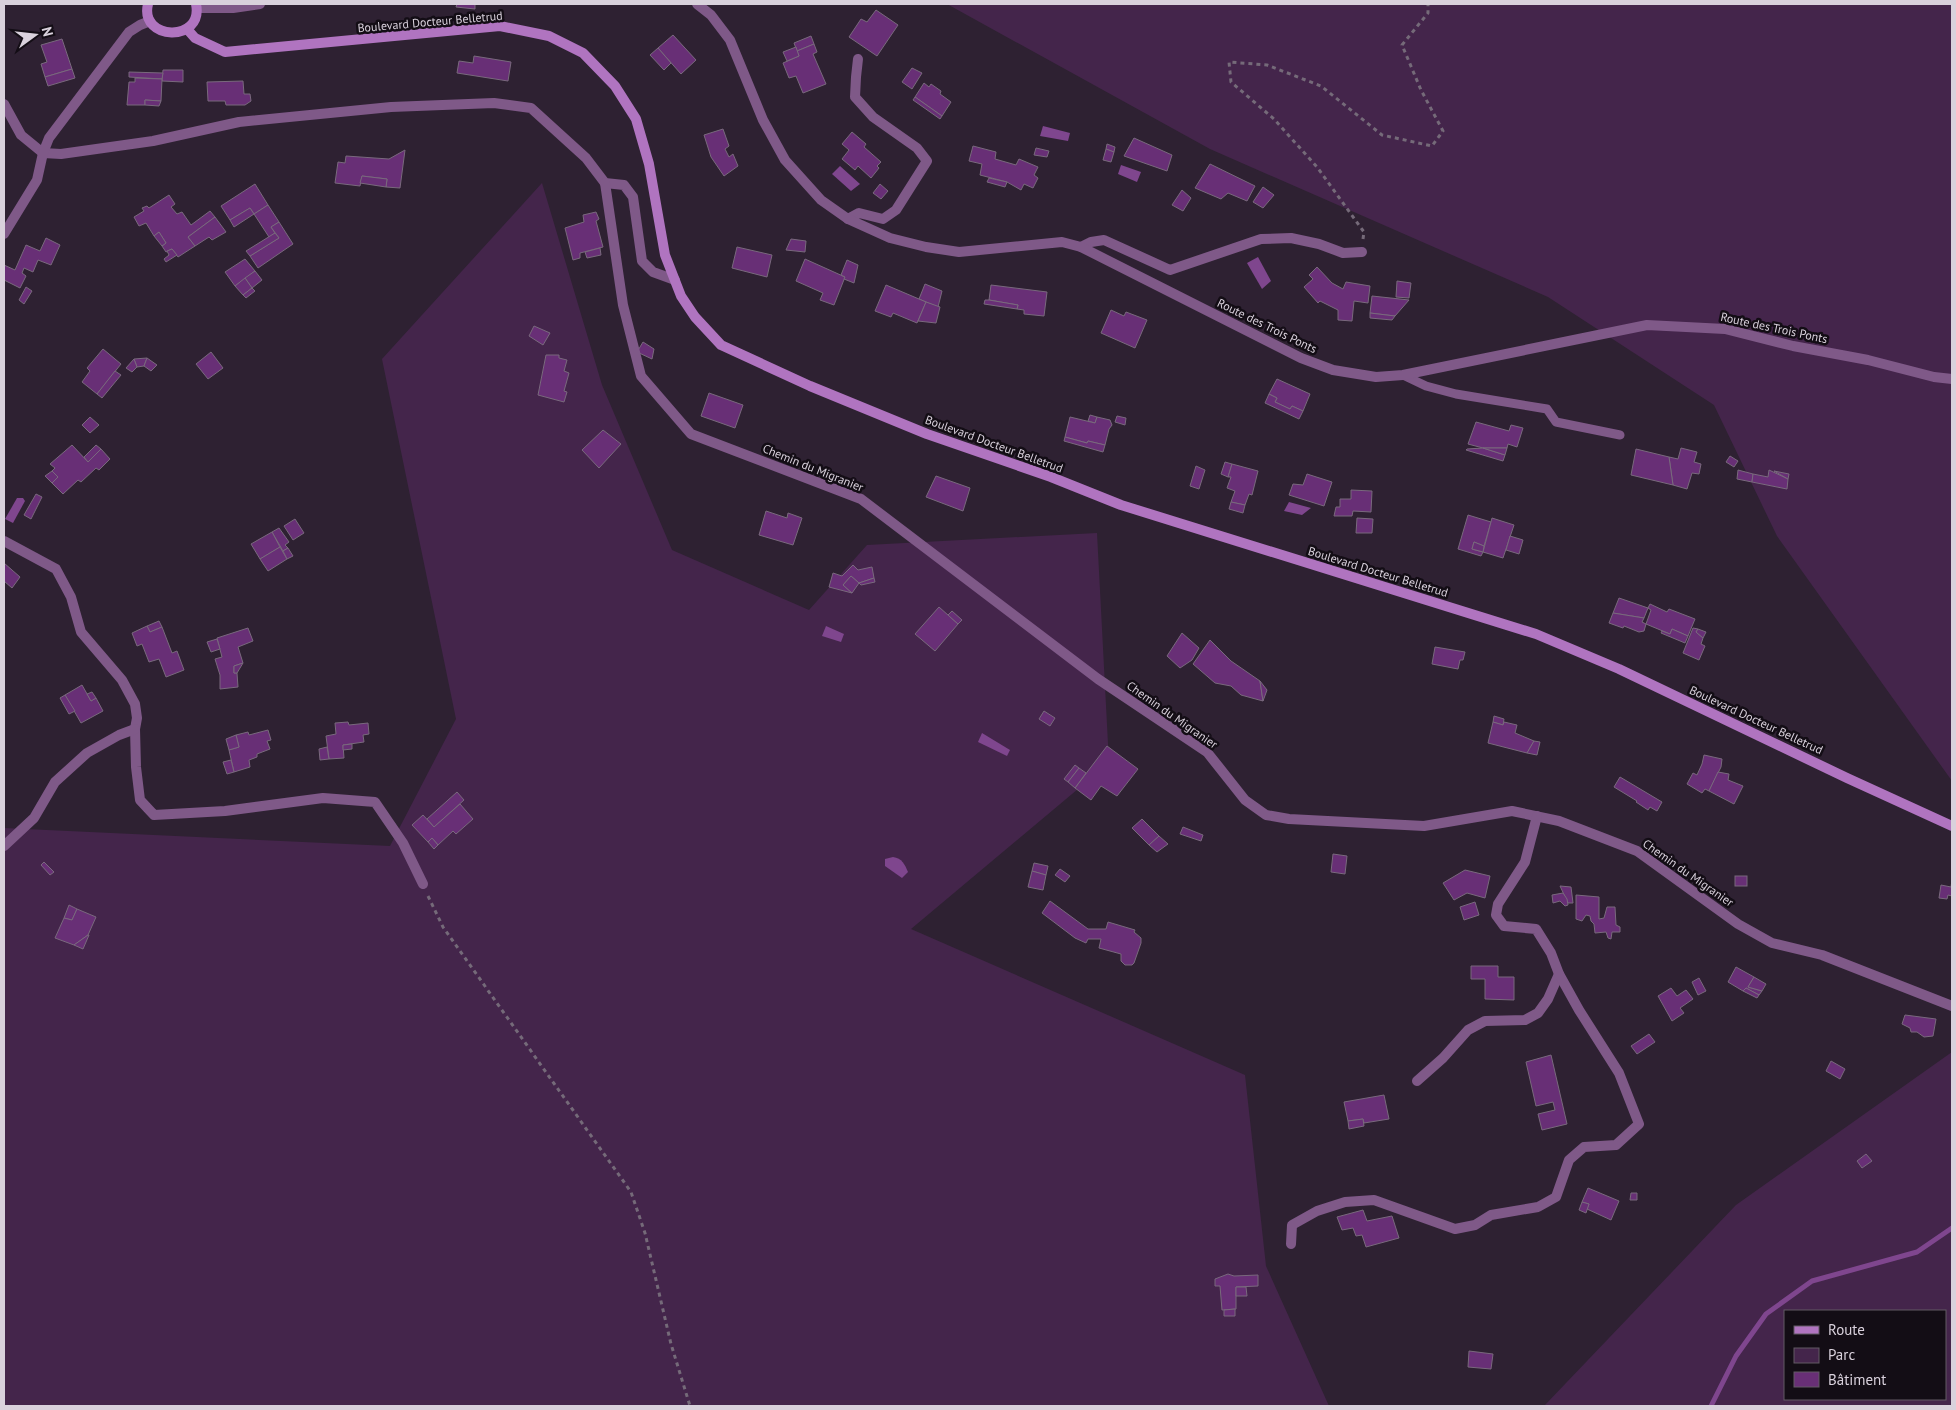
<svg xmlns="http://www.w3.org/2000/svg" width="1956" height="1410" font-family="'PT Sans',sans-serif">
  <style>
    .green { fill: #44254b; fill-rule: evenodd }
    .water { fill: #7f468e }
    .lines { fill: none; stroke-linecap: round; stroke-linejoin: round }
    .stream { stroke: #7f468e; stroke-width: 5 }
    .building { fill: #682f76; stroke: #79697d }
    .path { stroke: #756a79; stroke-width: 3; stroke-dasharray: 4 4; stroke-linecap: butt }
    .service { stroke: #7f5988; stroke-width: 9 }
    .minor { stroke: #7f5988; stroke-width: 10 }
    .tertiary { stroke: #7f5988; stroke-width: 10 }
    .secondary { stroke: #b074c0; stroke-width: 10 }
    .labels { text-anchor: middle; stroke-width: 5; stroke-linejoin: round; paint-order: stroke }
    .street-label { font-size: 12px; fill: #d9d1dc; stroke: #130d15 }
  </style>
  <rect width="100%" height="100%" fill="#2e2132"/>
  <g class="green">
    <path d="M947 4H1952V781L1777 536 1714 405 1548 297 1210 149Z"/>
    <path d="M542 183 602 385 672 550 809 610 867 545 1097 533 1109 763 911 929 1245 1075 1266 1266 1329 1406H4V828L390 846 456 719 382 359Z"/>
    <path d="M1952 1052V1406H1524L1545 1405 1736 1205ZM1785 1311H1945V1399H1785Z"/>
  </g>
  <g class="water">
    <path d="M1043 126 1070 133 1068 141 1040 136Z"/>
    <path d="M1121 165 1141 172 1137 182 1118 174Z"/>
    <path d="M840 166 860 184 851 191 832 174Z"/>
    <path d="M1258 257 1271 281 1262 289 1247 263Z"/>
    <path d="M17 498H23L25 501 13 523 5 519Z"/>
    <path d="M1289 502 1311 508 1302 515 1284 511Z"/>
    <path d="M826 626 844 634 841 642 822 636Z"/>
    <path d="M982 733 1010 750 1007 756 978 742Z"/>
    <path d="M893 857C902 858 905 865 908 872L902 878 885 866V859Z"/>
  </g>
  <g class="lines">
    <path class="stream" d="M1711 1406 1736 1356 1766 1314 1812 1281 1917 1252 1952 1228"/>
  </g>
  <g class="building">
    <path d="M457 4H475V9L456 7Z"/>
    <path d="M876 10 898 25 877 56 849 37 861 19 867 22Z"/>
    <path d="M673 35 696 60 681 74 658 48Z"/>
    <path d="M811 36 814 44 797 51 794 43Z"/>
    <path d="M62 39 72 69 45 77 41 64 47 62 41 45Z"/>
    <path d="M814 44 817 52 813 54 826 84 803 93 796 76 789 78 783 63 799 56 797 51Z"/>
    <path d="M796 47 799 56 787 61 783 52Z"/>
    <path d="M658 48 671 63 664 70 650 55Z"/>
    <path d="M474 56 511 62 508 81 457 73 459 61 473 63Z"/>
    <path d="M912 68 922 73 912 89 902 82Z"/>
    <path d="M72 69 75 78 48 86 45 77Z"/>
    <path d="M163 70H183V82L162 81Z"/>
    <path d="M129 72 163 73 162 79 129 77Z"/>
    <path d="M135 78 162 79 161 101 145 100V105H127L129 82H135Z"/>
    <path d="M243 81 244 94H250L251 101 245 105H226L225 101H208L207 82Z"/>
    <path d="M924 83 929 87 931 84 941 91 940 94 951 102 942 116 915 97Z"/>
    <path d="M915 97 942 116 940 119 913 100Z"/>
    <path d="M145 100 161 101 159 106 145 105Z"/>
    <path d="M723 129 729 146 725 149 729 157 733 154 738 166 724 176 711 157 704 135Z"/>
    <path d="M852 132 866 144 864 147 881 162 877 166 879 168 871 178 858 166 855 170 842 159 849 150 842 144Z"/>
    <path d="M1134 138 1172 155 1167 171 1124 156Z"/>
    <path d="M1107 144 1115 147 1114 152 1106 149Z"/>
    <path d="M973 146 996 152 995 159 1016 165 1019 159 1038 167 1034 175 1038 178 1033 188 1024 184 1021 190 1007 182 980 175 982 164 969 161Z"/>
    <path d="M1036 148 1049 151 1047 157 1034 155Z"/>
    <path d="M1106 149 1114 152 1111 162 1103 160Z"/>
    <path d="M405 150 400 188 386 187 387 179 362 176 360 186 335 183 338 162 345 163 346 156 389 159Z"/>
    <path d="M1210 164 1255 186 1247 201 1228 193 1221 199 1195 188Z"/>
    <path d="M362 176 387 179 386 187 360 183Z"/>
    <path d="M989 178 1007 182 1005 187 987 182Z"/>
    <path d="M255 184 268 205 254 214 250 208 230 220 221 206Z"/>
    <path d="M880 184 888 191 881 199 873 193Z"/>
    <path d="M1263 187 1274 195 1263 208 1253 202Z"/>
    <path d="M1182 190 1191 198 1183 211 1172 205Z"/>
    <path d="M169 195 175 204 171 207 177 214 182 212 191 225 210 211 215 217 188 237 195 246 178 257 172 249 166 252 162 246 166 243 159 232 154 236 146 223 139 226 134 217 144 211 142 208 147 206 149 208Z"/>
    <path d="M268 205 279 222 271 227 275 233 269 237 254 214Z"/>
    <path d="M250 208 254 214 234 227 230 220Z"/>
    <path d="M596 212 599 219 596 221 603 247 580 253V258L573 260 565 228 584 222 583 215Z"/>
    <path d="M215 217 226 232 212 240 209 237 195 246 188 237Z"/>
    <path d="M279 222 293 244 258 268 250 256 279 238 271 227Z"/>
    <path d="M159 232 166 243 162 246 154 236Z"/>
    <path d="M275 233 279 238 250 256 246 251Z"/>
    <path d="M46 238 60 245 51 265 38 260 33 272 24 268 22 273 26 276 20 288 4 280V265L15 270 26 245 40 251Z"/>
    <path d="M791 239 806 241 805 252 786 250Z"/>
    <path d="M737 247 772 255 767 277 732 268Z"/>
    <path d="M600 248 601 255 587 258 585 252Z"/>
    <path d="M172 249 177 255 166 262 164 259 169 255 167 251Z"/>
    <path d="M245 259 255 271 235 286 225 272Z"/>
    <path d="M805 259 845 277 834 305 820 300 823 293 796 281Z"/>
    <path d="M847 260 858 265 854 283 844 279 845 277 841 275Z"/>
    <path d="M1317 267 1332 283 1343 289 1346 282 1370 286 1368 303 1354 301 1352 321 1338 320V310L1320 301 1318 303 1304 287 1313 279 1309 275Z"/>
    <path d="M255 271 262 280 252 288 245 278Z"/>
    <path d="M245 278 252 288 243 295 235 286Z"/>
    <path d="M1397 281 1411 283 1409 298 1396 297Z"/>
    <path d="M925 284 942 291 938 307 919 299Z"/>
    <path d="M886 285 926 302 917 323 893 313 891 317 875 311Z"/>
    <path d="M991 285 1047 292 1044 316 1024 314V310L1017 309 1018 305 989 300Z"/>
    <path d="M26 287 32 291 24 304 19 300Z"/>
    <path d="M252 288 255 291 246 298 243 295Z"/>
    <path d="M1372 296 1409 300 1395 316 1370 313Z"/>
    <path d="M985 300H989L1018 305 1017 309 984 304Z"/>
    <path d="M926 302 940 307 936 323 918 321Z"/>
    <path d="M1111 310 1124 316 1126 312 1147 320 1135 348 1101 333Z"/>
    <path d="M1370 313 1395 316 1392 320 1370 318Z"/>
    <path d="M534 326 550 333 543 345 529 336Z"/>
    <path d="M643 342 654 349 652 359 637 352Z"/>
    <path d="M103 349 121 364 97 394 82 382 90 371 87 368Z"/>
    <path d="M211 352 223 368 208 379 196 364Z"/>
    <path d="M546 355H559V358L567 360 564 371 569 373 564 391 567 392 564 402 538 395Z"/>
    <path d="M147 358 144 366 137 367 134 359Z"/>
    <path d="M147 358 157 365 151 371 144 366Z"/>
    <path d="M134 359 137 367 132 372 126 368Z"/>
    <path d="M115 371 121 375 102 398 97 394Z"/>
    <path d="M1277 379 1310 394 1303 411 1292 406 1290 409 1275 402 1277 398 1269 394Z"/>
    <path d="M709 393 743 405 735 428 701 416Z"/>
    <path d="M1269 394 1277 398 1275 402 1290 409 1292 406 1303 411 1299 419 1265 403Z"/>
    <path d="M1090 415 1097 417 1095 423 1088 421Z"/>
    <path d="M1117 416 1126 418 1125 425 1115 422Z"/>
    <path d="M90 417 99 425 90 433 82 425Z"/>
    <path d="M1070 417 1095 423 1097 417 1110 420 1112 425 1109 429 1105 445 1088 441 1087 443 1065 437Z"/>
    <path d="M1476 422 1509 431 1511 425 1523 428 1517 447 1508 444 1507 448H1483L1468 444Z"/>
    <path d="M603 430 621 444 599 468 582 450Z"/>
    <path d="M1065 437 1087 443 1088 441 1105 445 1103 452 1064 441Z"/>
    <path d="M72 445 88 462 101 449 110 459 99 470 96 468 81 482 78 480 63 494 52 483 58 477 52 471 55 468 50 464Z"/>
    <path d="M96 445 101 449 88 462 84 457Z"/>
    <path d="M1483 448 1505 455 1503 461 1466 450 1467 449Z"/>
    <path d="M1483 448H1507L1505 455Z"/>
    <path d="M1681 448 1697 452 1694 462 1701 464 1699 474 1692 473 1687 489 1673 485 1669 457 1678 459Z"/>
    <path d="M1636 449 1669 457 1673 485 1631 475Z"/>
    <path d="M1730 456 1738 461 1734 467 1726 462Z"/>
    <path d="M1225 462 1232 464 1228 477 1221 474Z"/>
    <path d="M1232 464 1258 471 1252 495 1249 494 1245 505 1231 502 1235 491 1227 488 1231 477H1228Z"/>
    <path d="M1196 466 1205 470 1199 489 1190 486Z"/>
    <path d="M1738 470 1753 474 1752 482 1737 479Z"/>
    <path d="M1769 470 1788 479 1787 489 1752 482 1753 474 1768 477Z"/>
    <path d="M52 471 58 477 52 483 45 476Z"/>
    <path d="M1774 471 1789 474 1788 479Z"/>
    <path d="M1307 474 1332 482 1324 506 1289 495 1293 484 1303 485Z"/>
    <path d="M936 476 970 488 963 511 926 497Z"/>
    <path d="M1351 490 1372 491 1371 512 1353 511 1352 516H1334L1336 507H1340V499H1351Z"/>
    <path d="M36 494 42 497 31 519 24 515Z"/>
    <path d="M1231 502 1245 505 1243 513 1229 509Z"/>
    <path d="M766 511 787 518 788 513 802 518 793 545 759 535Z"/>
    <path d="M1468 515 1491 522 1484 546 1474 542 1472 549 1483 552 1481 556 1458 549Z"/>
    <path d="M1357 518 1373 519 1372 533H1356Z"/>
    <path d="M1492 518 1514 525 1503 558 1483 552Z"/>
    <path d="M295 519 304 533 293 540 284 526Z"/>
    <path d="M279 528 289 542 285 545 288 548 283 551 272 532Z"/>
    <path d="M272 532 280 547 260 559 251 544Z"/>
    <path d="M1510 536 1523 540 1519 554 1506 550Z"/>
    <path d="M1474 542 1484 546 1483 552 1472 549Z"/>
    <path d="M280 547 287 559 268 571 260 559Z"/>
    <path d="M288 548 293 556 287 559 283 551Z"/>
    <path d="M4 563 20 577 12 588 4 581Z"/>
    <path d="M853 565 858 570 872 567 874 578 859 583 851 576 843 585 852 593 829 587 833 573 842 576Z"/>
    <path d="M851 576 859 583 852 593 843 585Z"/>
    <path d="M874 578 875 582 861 585 859 583Z"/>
    <path d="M1619 598 1648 608 1644 618 1613 613Z"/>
    <path d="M1650 604 1667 612 1669 609 1695 619 1688 636 1672 629 1670 634 1646 624 1651 610 1648 608Z"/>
    <path d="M939 607 958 624 935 651 915 634Z"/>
    <path d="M952 611 962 620 958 624 948 615Z"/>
    <path d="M1613 613 1644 618 1642 622 1646 624 1644 631 1639 632 1624 626 1623 628 1609 623Z"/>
    <path d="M159 621 162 627 150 632 147 626Z"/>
    <path d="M147 626 150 632 162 627 172 653 177 651 184 670 166 677 159 659 149 662 142 644 137 646 132 633Z"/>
    <path d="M248 628 253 641 238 647 243 663 234 666V673H237L238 687 220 689V675L215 659 222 657 217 638Z"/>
    <path d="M1693 628 1698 629 1696 632 1703 638 1701 644 1705 646 1699 660 1683 653Z"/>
    <path d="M1672 629 1688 636 1685 643 1661 633 1662 631 1670 634Z"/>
    <path d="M1698 629 1706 632 1703 638 1696 632Z"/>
    <path d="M1182 633 1199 648 1192 660 1180 668 1167 656Z"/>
    <path d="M217 639 220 649 211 652 207 642Z"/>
    <path d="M1210 640 1231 661 1260 681 1263 701 1241 695 1231 686 1215 683 1193 664Z"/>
    <path d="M1435 647 1465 652 1463 660H1460L1458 669 1432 664Z"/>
    <path d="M243 663 237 673H234V666Z"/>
    <path d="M1260 681 1267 690 1263 701Z"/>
    <path d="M82 685 91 701 96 698 103 711 81 723 65 695Z"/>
    <path d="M92 692 96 698 91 701 87 694Z"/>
    <path d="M65 695 75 711 69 714 60 698Z"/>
    <path d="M1044 711 1055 718 1050 726 1039 719Z"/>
    <path d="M1494 716 1504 719 1503 725 1493 722Z"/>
    <path d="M348 722 349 725 368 723 369 734 363 735 364 742 343 745 344 758 329 759 326 736 336 734 335 723Z"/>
    <path d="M1493 722 1503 725 1504 722 1517 725 1515 733 1534 741 1527 753 1488 743Z"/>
    <path d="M268 730 271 740 267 741 270 749 257 754V757L249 760 250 767 234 772 229 750 239 747 236 735 248 732 249 735Z"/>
    <path d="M236 735 239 747 229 750 226 739Z"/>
    <path d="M1534 741 1540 742 1537 755 1527 753Z"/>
    <path d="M352 744V749L343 750V745Z"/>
    <path d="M1107 746 1138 769 1117 796 1101 786 1091 800 1075 788Z"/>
    <path d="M327 747 329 759 320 760 319 749Z"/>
    <path d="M1704 755 1722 759 1721 767 1709 791 1705 789 1702 793 1687 784 1693 773 1697 775 1702 764Z"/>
    <path d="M231 760 234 772 227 774 223 762Z"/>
    <path d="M1075 765 1079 768 1068 782 1064 779Z"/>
    <path d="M1079 768 1086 773 1075 788 1068 782Z"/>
    <path d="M1718 772 1729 774 1728 780 1743 786 1734 804 1709 791Z"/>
    <path d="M1620 777 1662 802 1657 811 1650 807 1648 810 1636 802 1637 801 1614 787Z"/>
    <path d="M457 792 464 800 434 827 427 819Z"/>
    <path d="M460 804 473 819 456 834 453 831 438 845 432 838 428 842 412 825 423 815 434 827Z"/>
    <path d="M1142 819 1159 836 1149 845 1132 828Z"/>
    <path d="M1183 827 1203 835 1201 841 1180 834Z"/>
    <path d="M1159 836 1168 844 1157 852 1149 845Z"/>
    <path d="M432 838 438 845 434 849 428 842Z"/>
    <path d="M1333 854 1347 856 1345 874 1331 872Z"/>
    <path d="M44 862 54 872 50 875 41 865Z"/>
    <path d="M1034 863 1048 866 1046 875 1032 871Z"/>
    <path d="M1060 869 1070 876 1065 882 1055 875Z"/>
    <path d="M1465 870 1490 876 1485 898 1467 893 1454 900 1443 883Z"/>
    <path d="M1032 871 1046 875 1043 890 1028 887Z"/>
    <rect x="1735" y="876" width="12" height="10"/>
    <path d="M1952 880V896L1948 895 1947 899 1939 898 1941 885 1951 887Z"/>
    <path d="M1560 886 1571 887 1573 903H1568Z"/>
    <path d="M1563 893 1567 899 1568 905 1565 906 1560 901 1553 903 1552 895Z"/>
    <path d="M1576 895 1599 897V919L1604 918 1607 907H1615L1616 925 1620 927V932H1612L1611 939 1608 938 1606 932 1595 933 1594 924 1591 921 1590 916 1586 915 1582 921 1576 919Z"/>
    <path d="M1050 901 1088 929H1106L1108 922 1135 930 1134 932 1141 938V943L1134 963 1132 965H1125L1121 961V954L1099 948 1101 939H1088L1086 943 1075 938 1042 913Z"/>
    <path d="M1475 902 1479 915 1464 920 1460 907Z"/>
    <path d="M69 905 77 909 72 920 64 918Z"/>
    <path d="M77 909 96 917 88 935 74 945 55 938 64 918 72 920Z"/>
    <path d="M88 935H89L83 949 74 945Z"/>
    <path d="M1471 966H1498V977H1514V1000L1485 999V979H1471Z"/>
    <path d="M1736 967 1754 977 1748 987 1762 991 1759 995 1746 988 1743 991 1728 982Z"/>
    <path d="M1754 977 1766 984 1762 991 1748 987Z"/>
    <path d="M1699 978 1706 991 1698 995 1692 982Z"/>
    <path d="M1671 988 1677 996 1686 990 1693 999 1680 1008 1684 1013 1672 1021 1658 996Z"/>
    <path d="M1746 988 1759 995 1757 998 1743 991Z"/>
    <path d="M1905 1015 1936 1019 1933 1036 1924 1037 1917 1032H1911L1910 1028 1902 1024Z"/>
    <path d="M1649 1034 1655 1042 1637 1054 1631 1046Z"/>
    <path d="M1551 1055 1567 1124 1542 1130 1538 1114 1555 1110 1553 1102 1536 1106 1526 1062Z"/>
    <path d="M1831 1061 1845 1069 1840 1079 1826 1071Z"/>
    <path d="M1384 1095 1389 1119 1364 1123 1363 1119 1348 1121 1344 1102Z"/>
    <path d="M1363 1119 1364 1126 1349 1129 1348 1121Z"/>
    <path d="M1866 1154 1872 1161 1862 1168 1857 1161Z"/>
    <path d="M1588 1188 1619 1201 1611 1220 1587 1209 1589 1204 1582 1202Z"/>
    <path d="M1631 1193H1637V1200H1630Z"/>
    <path d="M1582 1202 1589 1204 1586 1213 1579 1210Z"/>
    <path d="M1363 1210 1367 1221 1392 1216 1399 1238 1366 1247 1362 1235 1356 1236 1353 1228 1342 1230 1337 1217Z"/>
    <path d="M1228 1274 1234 1276 1258 1275V1286L1236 1287V1309L1222 1310 1220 1286H1215V1279Z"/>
    <path d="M1236 1287H1246L1247 1296H1236Z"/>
    <path d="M1235 1309V1316H1224V1310Z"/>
    <path d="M1469 1351 1493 1354 1491 1369 1468 1367Z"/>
  </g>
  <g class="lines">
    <g class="path">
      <path d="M1363 239 1364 232 1317 167 1274 119 1231 82 1229 62 1267 65 1321 86 1382 135 1432 146 1443 131 1421 90 1402 45 1428 13V4"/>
      <path d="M428 896 443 927 631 1192 645 1233 671 1344 690 1406"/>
    </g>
    <path class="service" d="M1403 375 1426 386 1456 394 1547 409 1556 422 1620 435"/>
    <g class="minor">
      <path d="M4 104 21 135 43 153"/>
      <path d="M43 153 61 154 153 141 239 122 391 107 494 103 531 108 586 158 605 183 624 185 633 197 642 261 653 272 675 280"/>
      <path d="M605 183 623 305 641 376 691 434 861 499 1098 679 1207 752 1245 800 1266 815 1289 819 1424 826 1512 811 1559 821 1637 851 1738 924 1772 943 1822 955 1952 1006"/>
      <path d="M848 219 859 213 883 219 896 210 927 161 917 148 873 117 855 97 856 77 858 59"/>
      <path d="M4 234 37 180 43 153 49 138 129 32 140 25 150 21"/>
      <path d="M1081 247 1091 242 1104 240 1170 270 1261 239 1291 238 1319 244 1343 253 1362 252"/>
      <path d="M4 541 56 569 71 597 81 632 122 680 135 704 137 718 135 729 136 767 140 800 154 815 225 811 323 798 375 802 403 843 423 884"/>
      <path d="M4 846 34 818 55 782 87 753 119 735 135 729"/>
      <path d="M1417 1081 1443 1058 1468 1030 1485 1021 1525 1020 1538 1013 1548 999 1559 974"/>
      <path d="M1291 1244 1292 1225 1317 1211 1345 1202 1374 1200 1455 1229 1475 1225 1491 1215 1538 1207 1556 1197 1569 1160 1584 1147 1616 1145 1639 1124 1619 1073 1579 1010 1559 974 1551 953 1536 929 1504 926 1496 915 1498 904 1525 862 1537 816"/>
    </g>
    <g class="tertiary">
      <path d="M697 4 711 15 730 40 763 120 785 160 821 200 848 219 890 238 926 247 959 252 1062 242 1081 247 1301 358 1333 370 1376 377 1403 375 1647 325 1725 329 1793 346 1868 360 1934 377 1952 379"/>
      <path d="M197 8H233L260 4"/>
    </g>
    <g class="secondary">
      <path d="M148 4C139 41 204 43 196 4"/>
      <path d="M187 29 195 38 225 52 500 26 549 36 583 53 615 86 636 119 649 164 665 255 681 296 695 317 721 345 810 386 927 434 1051 477 1121 505 1536 634 1619 669 1847 778 1952 826"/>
    </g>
  </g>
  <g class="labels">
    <g class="street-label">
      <text transform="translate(430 22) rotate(-5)" y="4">Boulevard Docteur Belletrud</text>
      <text transform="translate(1267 326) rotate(26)" y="4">Route des Trois Ponts</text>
      <text transform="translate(1774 328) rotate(12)" y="4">Route des Trois Ponts</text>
      <text transform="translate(994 444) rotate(20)" y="4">Boulevard Docteur Belletrud</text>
      <text transform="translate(813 468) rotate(22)" y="4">Chemin du Migranier</text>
      <text transform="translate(1378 572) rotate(17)" y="4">Boulevard Docteur Belletrud</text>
      <text transform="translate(1172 715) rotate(35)" y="4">Chemin du Migranier</text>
      <text transform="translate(1756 720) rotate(25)" y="4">Boulevard Docteur Belletrud</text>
      <text transform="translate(1688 873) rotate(35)" y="4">Chemin du Migranier</text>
    </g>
  </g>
  <rect width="1956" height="1410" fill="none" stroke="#d9d1dc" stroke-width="10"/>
  <rect x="1784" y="1310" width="162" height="90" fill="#130d15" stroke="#625b65"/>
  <rect x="1794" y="1326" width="25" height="8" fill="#b074c0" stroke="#625b65"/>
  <text x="1828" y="1335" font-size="15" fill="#d9d1dc">Route</text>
  <rect x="1794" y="1348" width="25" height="15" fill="#44254b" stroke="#625b65"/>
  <text x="1828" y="1360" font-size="15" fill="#d9d1dc">Parc</text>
  <rect x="1794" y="1372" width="25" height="15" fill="#682f76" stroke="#625b65"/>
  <text x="1828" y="1385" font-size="15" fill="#d9d1dc">Bâtiment</text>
  <g transform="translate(35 35) rotate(75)" stroke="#130d15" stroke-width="4" paint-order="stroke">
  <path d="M0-4L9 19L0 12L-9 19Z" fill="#d9d1dc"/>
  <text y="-8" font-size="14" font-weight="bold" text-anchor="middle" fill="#d9d1dc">N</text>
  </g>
</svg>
